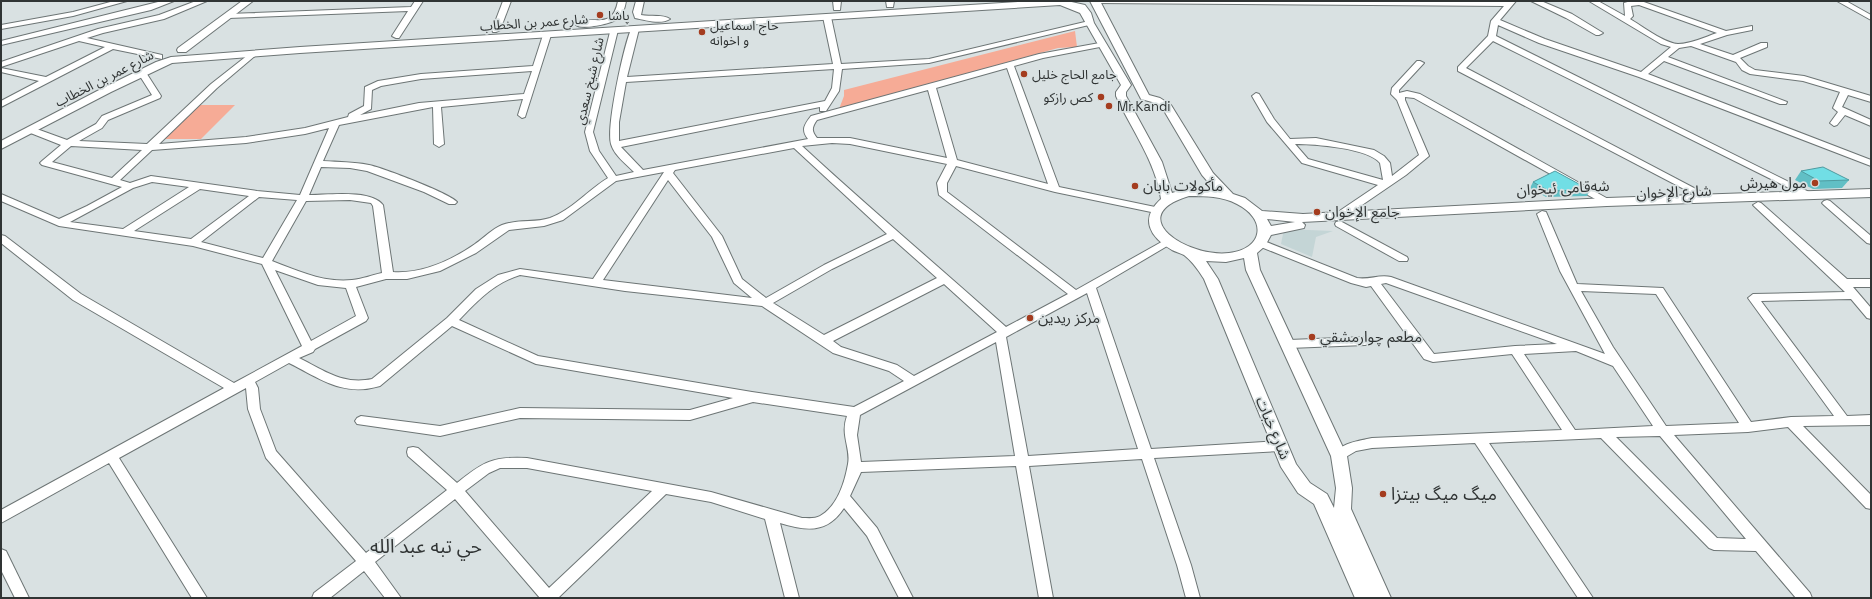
<svg xmlns="http://www.w3.org/2000/svg" width="1872" height="599" font-family="'Space Grotesk','Noto Sans Arabic',sans-serif">
  <style>
    .built { fill: #c4d5d6 }
    .green { fill: #f6ab96 }
    .lines { fill: none; stroke-linecap: round; stroke-linejoin: round }
    .minor-casing { stroke: #6d7575; stroke-width: 2 }
    .major-casing { stroke: #6d7575; stroke-width: 2 }
    .minor { fill: #fff; fill-rule: evenodd }
    .major { fill: #fff; fill-rule: evenodd }
    .wall { fill: #61bfc5 }
    .building { fill: #71dee5; stroke: #4f9ba0 }
    .poi-dot { fill: #a43c1f; stroke: #d9e1e2; stroke-width: 1.5 }
    .labels { text-anchor: middle; stroke-width: 3.5; stroke-linejoin: round; paint-order: stroke }
    .far-poi-label { font-size: 13px; fill: #303434; stroke: #d9e1e2; text-anchor: start }
    .far-street-label { font-size: 13px; fill: #303434; stroke: #d9e1e2 }
    .poi-label { font-size: 15px; fill: #303434; stroke: #d9e1e2; text-anchor: start }
    .street-label { font-size: 15px; fill: #303434; stroke: #d9e1e2 }
    .near-poi-label { font-size: 18px; fill: #303434; stroke: #d9e1e2; text-anchor: start }
    .near-neighbourhood-label { font-size: 19px; fill: #303434; stroke: #d9e1e2 }
  </style>
  <rect width="100%" height="100%" fill="#d9e1e2"/>
  <path class="built" d="M1284 229 1333 231 1316 237 1312 257 1281 244Z"/>
  <g class="green">
    <path d="M1075 31 1077 47 1058 48 839 109 844 96V90Z"/>
    <path d="M200 105H235L201 139H164Z"/>
  </g>
  <g class="lines">
    <g class="minor-casing">
      <g id="minor">
        <path d="M114 1H127L73 16 1 29V25L73 12Z"/>
        <path d="M162 1H174L151 10 1 45V41Z"/>
        <path d="M196 1H207L164 19 103 33 87 38 162 55V59L113 49 1 107V101L39 81 1 72V68L46 77 105 47 79 41 1 67V62L98 29 159 15Z"/>
        <path d="M415 1H423L399 38H396L392 36 408 11 228 18 224 16 228 14 411 7Z"/>
        <path d="M503 1H511L500 30 496 32H493L492 30Z"/>
        <path d="M618 1H626C625 7 623 14 619 18 612 24 582 30 576 25 591 12 612 33 618 1Z"/>
        <path d="M636 1H644L641 15C650 17 663 14 670 19 661 25 645 20 635 18L633 12Z"/>
        <path d="M833 1H841L840 10H834Z"/>
        <path d="M886 1H894L893 7H887Z"/>
        <path d="M1091 1H1516L1500 20 1545 39 1641 72 1671 47 1661 44 1589 1H1598L1625 16 1624 3 1631 1H1641L1726 31 1752 26V30L1727 35 1700 44 1733 55 1761 43H1767V47L1740 58 1748 66 1755 70 1804 76 1871 96V102L1848 95 1842 107 1871 120V126L1845 115 1837 125 1834 126 1830 123 1838 112 1833 108 1840 92 1803 81 1750 74 1742 70 1736 62 1691 46 1679 48 1668 57 1787 102 1786 104H1780L1664 61 1648 74 1871 160V166L1639 77 1539 43 1498 25 1496 36 1815 195 1813 197H1807L1493 41 1466 68 1713 198 1711 200H1705L1458 71V67L1488 36 1491 21 1504 6 1095 3ZM1639 5 1717 33C1705 37 1691 44 1678 44 1664 43 1642 26 1630 19L1633 16 1631 6Z"/>
        <path d="M1531 1H1541L1572 14 1603 33 1599 35H1596L1566 18Z"/>
        <path d="M1837 1H1846L1871 15V20Z"/>
        <path d="M824 15 831 17 841 64 929 59 1089 21 1093 23 1089 25 929 63 842 69 839 91 826 111H820V107L621 147 643 170 808 139C801 130 804 125 811 116L1039 54 1105 42V46L1043 58 1014 66 1059 187 1160 208 1161 210 1160 212 1156 213 1055 192 956 166 947 183V192L1076 290 1165 240 1169 239 1174 242 1096 288 1151 449 1280 441 1285 443 1286 446 1285 449 1280 451 1154 458 1191 565 1200 598H1186L1177 565 1142 459 1029 466 1053 598H1039L1016 466 861 472 850 496 877 528 913 598H899L867 536 844 508C827 534 806 531 780 523L799 598H785L765 519 711 502 666 494 558 598H540L455 499 375 562 401 598H385L364 571 330 598H312L314 593 356 561 266 458 248 409 246 388 119 458 207 598H192L109 463 1 523V510L224 388 73 300 1 243V235L5 236 81 294 234 383 302 346 262 264 193 246 59 226 1 201V194L59 219 87 206 122 187 42 165 40 163 42 161 61 145 28 132 27 130 28 128H34L67 140 96 124 102 116 152 95 138 73 142 71H145L161 96 160 98 108 120 102 128 79 141 147 144 211 84 253 51 257 53 256 55 217 88 159 144 246 137 305 128 348 117 349 114 364 106 365 87 378 81 421 74 533 66 543 35 544 33H550L551 35 525 117 522 118 518 115 523 99 441 107 444 144 439 147 434 144 433 107 339 125 323 161C339 162 354 162 369 165 383 168 449 193 457 202L455 204H449L424 192 367 171 350 168 321 167 309 195C327 195 371 189 383 205L393 272C422 274 452 260 475 244 484 238 492 229 502 225 518 219 535 223 550 218 572 210 588 190 608 178L590 151 585 132 611 28H614L618 30 593 132 599 151 616 176 634 172C626 164 614 155 611 144 606 127 624 44 632 27H638L639 29 627 77 833 64 823 17ZM1007 68 1048 184 957 160 936 88ZM834 69 832 88 825 101 619 141V122L626 82ZM532 71 524 94 419 103 360 115 371 109 372 90 381 86 421 79ZM928 90 947 158 850 138H817C811 131 812 127 817 120ZM329 128 300 195 257 191 151 176 130 183 120 180 152 150 246 143 305 134ZM832 143 850 144 947 164 937 183 939 195 1068 294 1006 327C938 266 869 208 802 146ZM71 146 142 150 112 178 52 162ZM794 148 887 234 824 265 766 298 742 279 722 236 673 173 675 170ZM664 172 593 279 520 269 498 275 476 289 447 318 372 379C343 385 325 371 299 358L313 352 315 349 366 321 368 318 356 287 386 279H407L440 271 476 253 509 230 544 226 563 220 616 181ZM668 180 712 237 734 283 752 298 603 280ZM152 182 189 187 123 229 70 222 133 188ZM200 189 249 196 191 239 134 231ZM259 197 297 200 263 258 201 242ZM350 200 371 203 373 206 382 273C372 275 363 279 352 280 324 283 298 271 272 261L306 201ZM893 239 937 278 824 335 773 303 832 269ZM275 270 318 285 346 288 356 316 311 341ZM520 275 625 291 762 306 833 353 889 371 904 381 854 407 752 392 538 356 459 320C477 301 494 283 520 275ZM944 284 997 332 914 376 897 365 841 347 833 341ZM1087 293 1138 449 1028 456 1006 337ZM452 326 536 364 733 398 690 410 520 408 440 426 361 416 357 418 355 421 357 424 440 436 520 418 690 420 753 402 847 416C840 435 851 448 848 464 845 481 838 506 820 516 815 519 808 518 802 518L711 492 527 458C493 456 483 462 457 483L418 448 413 447 408 448 407 452 408 456 447 490 366 553 276 451 260 409 258 388 255 382 289 363C321 379 343 397 380 386ZM996 342 1015 456 861 462 857 435 860 415ZM500 468H527L652 491 549 588 465 491 489 473Z"/>
        <path d="M1417 61H1420L1424 63 1399 90V93L1407 91 1420 94 1610 200 1612 202 1610 204H1604L1414 98 1405 97V100L1429 156 1406 175 1343 218H1335L1334 216 1335 214 1378 185 1302 163 1267 122 1252 96 1256 93 1259 94 1274 119 1290 139 1316 138 1374 150 1384 156 1390 163 1392 176 1419 155 1397 100 1391 94 1392 88ZM1295 144C1315 144 1368 148 1380 163L1383 180 1308 159Z"/>
        <path d="M1827 200 1830 201 1871 236V244L1867 243 1824 205 1822 203 1824 201Z"/>
        <path d="M1758 202 1761 203 1847 279H1871V287H1853L1871 308V319L1867 318 1851 299 1761 301 1847 416 1871 415V425L1803 426 1871 495V509L1866 508 1788 427 1748 432 1674 435 1810 593 1812 598H1796L1756 551 1714 550 1709 548 1601 438 1489 443 1593 598H1578L1475 443 1372 448 1356 451 1339 461 1334 460 1333 456C1339 443 1359 441 1372 438L1562 430 1512 354 1433 362 1424 359 1371 286 1366 287 1351 283 1256 245 1255 243 1256 241H1264L1357 278C1369 280 1380 274 1391 277L1605 354 1560 271 1537 214 1542 211 1546 212 1577 284 1663 288 1751 422 1791 417 1834 416 1748 298 1753 294 1845 292 1755 207 1753 205ZM1386 283 1557 344 1515 346 1434 354 1381 284ZM1581 291 1656 294 1739 423 1666 426 1613 347ZM1576 351 1613 366 1653 426 1575 430 1524 354ZM1660 436 1746 539 1717 538 1616 437Z"/>
        <path d="M1340 221 1407 257 1408 259 1407 261H1399L1336 226 1335 224 1336 222Z"/>
        <path d="M1365 337 1369 338 1371 341 1369 344 1365 345 1289 348 1285 347 1283 344 1285 341 1289 340Z"/>
        <path d="M1 549 6 551 29 598H15L1 570Z"/>
      </g>
    </g>
    <g class="major-casing">
      <g id="major">
        <path d="M242 1H253L186 52H178L177 50 178 48Z"/>
        <path d="M1032 1H1067L1085 5 1091 13 1094 23 1131 85 1126 92V96L1162 162 1172 193 1188 188 1215 190 1202 175 1163 109 1152 102 1141 99 1140 97 1090 1H1100L1149 95 1160 98 1171 105 1213 173 1233 194 1245 198 1262 211 1303 214 1607 198 1871 189V197L1607 206 1302 222 1305 225 1304 228 1271 235 1265 246 1257 253 1260 270 1347 456 1352 488 1351 509 1391 598H1355L1314 504 1298 493 1281 467 1204 279C1199 271 1192 261 1184 255 1180 253 1176 252 1172 250 1150 237 1139 219 1161 199 1156 162 1131 129 1116 96V92L1121 85 1080 13 1060 5 300 53 172 63 111 92 1 149V141L103 88 156 62 171 57 300 47ZM1189 196C1205 196 1222 196 1237 204 1267 219 1264 249 1229 253 1188 258 1122 216 1189 196ZM1267 219 1295 222 1271 226ZM1244 258 1246 270 1331 456 1336 488 1334 508 1327 494 1310 483 1296 464 1218 279 1206 261 1226 262Z"/>
      </g>
    </g>
    <use href="#minor" class="minor"/>
    <use href="#major" class="major"/>
  </g>
  <g class="wall">
    <path d="M1801 171 1849 180 1842 188 1813 189 1795 180Z"/>
    <path d="M1533 182 1590 190 1587 196 1546 197 1530 188Z"/>
  </g>
  <g class="building">
    <path d="M1823 167 1849 180 1819 181 1801 171Z"/>
    <path d="M1555 171 1590 190 1549 191 1533 182Z"/>
  </g>
  <g class="poi-dot">
    <circle cx="600" cy="15" r="4"/>
    <circle cx="702" cy="32" r="4"/>
    <circle cx="1024" cy="74" r="4"/>
    <circle cx="1101" cy="97" r="4"/>
    <circle cx="1109" cy="106" r="4"/>
    <circle cx="1815" cy="183" r="4"/>
    <circle cx="1135" cy="186" r="4"/>
    <circle cx="1317" cy="212" r="4"/>
    <circle cx="1030" cy="318" r="4"/>
    <circle cx="1312" cy="337" r="4"/>
    <circle cx="1383" cy="494" r="4"/>
  </g>
  <g class="labels">
    <g class="far-poi-label">
      <text x="608" y="20">پاشا</text>
      <text x="710" y="30">حاج اسماعيل<tspan x="710" dy="15">و اخوانه</tspan></text>
      <text x="1032" y="79">جامع الحاج خليل</text>
      <text x="1093" y="102" text-anchor="end">كص رازكو</text>
      <text x="1117" y="111">Mr.Kandi</text>
    </g>
    <g class="far-street-label">
      <text transform="translate(534 22) rotate(-4)" y="5">شارع عمر بن الخطاب</text>
      <text transform="translate(104 78) rotate(-27)" y="5">شارع عمر بن الخطاب</text>
      <text transform="translate(589 81) rotate(-77)" y="5">شارع شيخ سعدي</text>
    </g>
    <g class="poi-label">
      <text x="1807" y="188" text-anchor="end">مول هيرش</text>
      <text x="1143" y="191">مأكولات بابان</text>
      <text x="1325" y="217">جامع الإخوان</text>
      <text x="1038" y="323">مركز ريدين</text>
      <text x="1320" y="342">مطعم چوارمشقي</text>
    </g>
    <g class="street-label">
      <text transform="translate(1563 188) rotate(-3)" y="5">شەقامی ئیخوان</text>
      <text transform="translate(1674 192) rotate(-2)" y="5">شارع الإخوان</text>
      <text transform="translate(1273 428) rotate(67)" y="5">شارع خبات</text>
    </g>
    <g class="near-poi-label">
      <text x="1391" y="500">ميگ ميگ بيتزا</text>
    </g>
    <g class="near-neighbourhood-label">
      <text x="426" y="553">حي تبه عبد الله</text>
    </g>
  </g>
  <rect width="1872" height="599" fill="none" stroke="#303434" stroke-width="4"/>
</svg>
